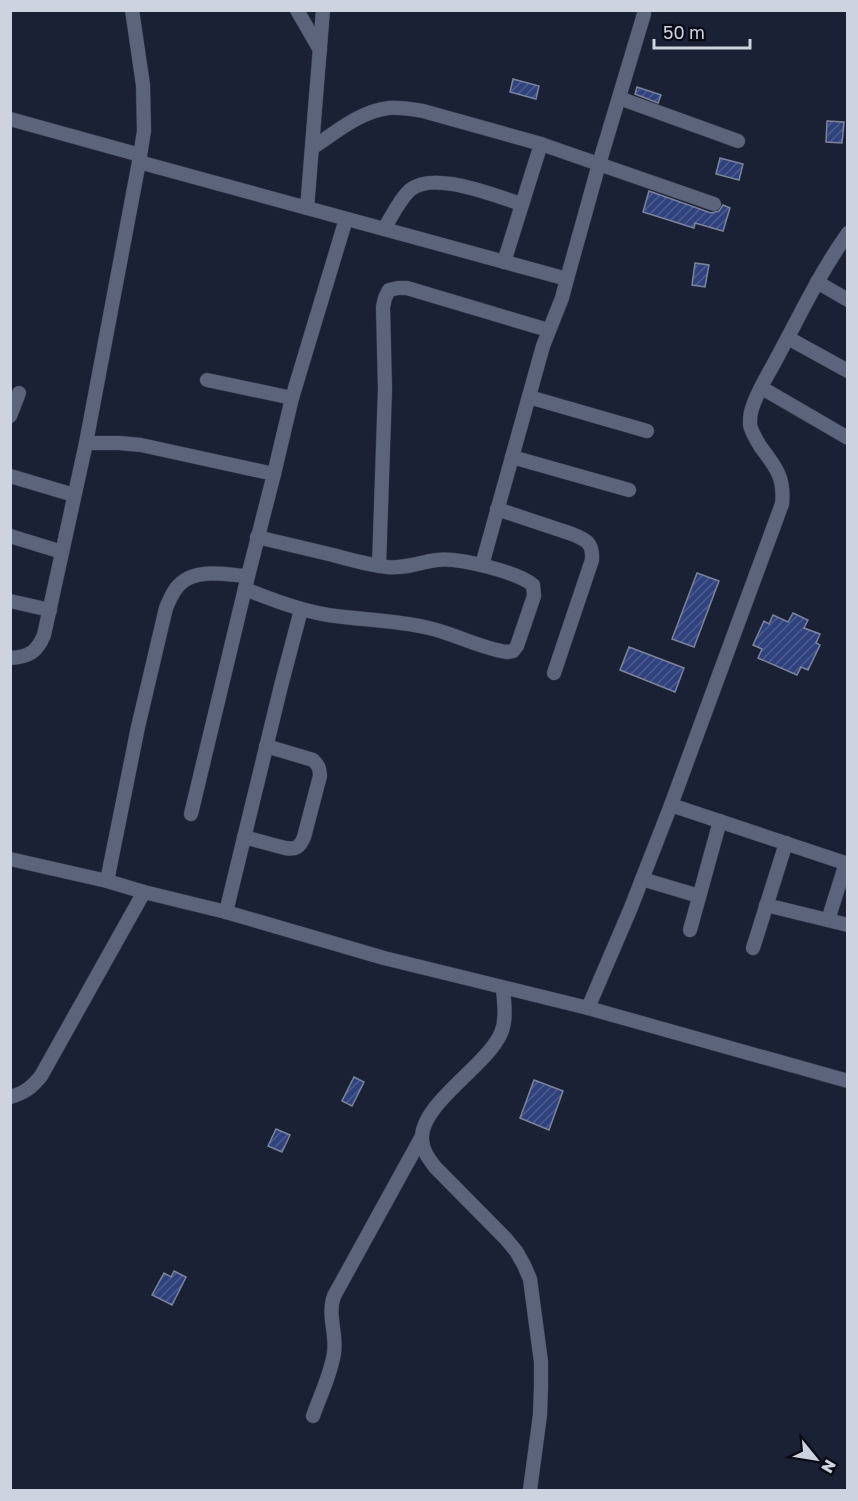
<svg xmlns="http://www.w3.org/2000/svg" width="858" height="1501" font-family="'Golos Text',sans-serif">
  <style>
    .building { fill: url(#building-hatch); stroke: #7b849b; stroke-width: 1.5 }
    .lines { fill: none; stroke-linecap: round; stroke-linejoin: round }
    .minor-casing { stroke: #363a4a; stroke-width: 15 }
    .minor { stroke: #5b647a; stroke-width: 14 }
  </style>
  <defs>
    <pattern id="building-hatch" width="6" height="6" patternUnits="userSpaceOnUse" patternTransform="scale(1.5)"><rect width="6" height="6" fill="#2f427d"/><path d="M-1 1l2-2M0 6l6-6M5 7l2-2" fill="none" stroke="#4c5c8f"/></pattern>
  </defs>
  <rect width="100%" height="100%" fill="#1b2134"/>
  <g class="building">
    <path d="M513 79 539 86 536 99 510 92Z"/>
    <path d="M637 87 661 95 658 103 635 94Z"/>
    <path d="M827 121 844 122 842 143 826 142Z"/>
    <path d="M720 158 743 164 739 180 716 174Z"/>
    <path d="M649 191 711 213 719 211 723 205 730 208 723 231 695 223 694 228 643 212Z"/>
    <path d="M695 263 709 265 705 287 692 285Z"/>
    <path d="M697 573 719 581 694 647 672 639Z"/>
    <path d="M793 613 808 620 804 628 820 634 816 643 820 645 808 670 801 667 797 675 758 658 762 649 753 645 764 621 769 624 773 615 788 622Z"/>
    <path d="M629 647 684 668 675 692 620 670Z"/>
    <path d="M354 1077 364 1082 352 1106 342 1101Z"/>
    <path d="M534 1080 563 1091 549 1130 520 1118Z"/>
    <path d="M276 1129 290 1135 282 1152 268 1146Z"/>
    <path d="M174 1271 186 1277 172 1305 152 1295 164 1273 171 1277Z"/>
  </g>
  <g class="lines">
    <g class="minor-casing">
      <g id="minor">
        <path d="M297 10 320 50"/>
        <path d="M619 98 738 141"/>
        <path d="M10 119 140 155"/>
        <path d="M312 148C335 133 360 111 389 108 400 107 411 109 423 111L541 144 714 204"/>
        <path d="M139 162 567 279"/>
        <path d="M307 208 323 10"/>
        <path d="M384 229C392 216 399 200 410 190 434 170 494 196 522 204"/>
        <path d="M504 262 541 144"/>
        <path d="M817 282 848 300"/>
        <path d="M788 338 848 371"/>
        <path d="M207 380 292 398"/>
        <path d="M762 388 848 438"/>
        <path d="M529 397 647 431"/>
        <path d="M10 416 19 393"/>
        <path d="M86 443H119L141 445 274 474"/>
        <path d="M512 457 629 490"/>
        <path d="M10 476 74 495"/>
        <path d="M497 509 572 534C587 540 593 543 592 560L554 673"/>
        <path d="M10 536 62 552"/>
        <path d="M482 565 543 346 562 298 567 279 599 164 644 14"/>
        <path d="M379 566 385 389 383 307 385 298 389 290 398 288H407L548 330"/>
        <path d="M245 589C273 600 299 610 328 615 362 620 396 620 429 628 455 634 480 648 507 652L513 651 517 646 534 596 533 585C517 572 458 557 437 560 419 562 406 569 387 567 369 565 351 560 333 555 308 549 283 543 257 537"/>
        <path d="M10 601 50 610"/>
        <path d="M10 658C29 657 37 652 44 635L86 443 139 162 144 131 143 85 132 10"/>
        <path d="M671 805 848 864"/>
        <path d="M191 814 248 576 274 474 292 398 346 219"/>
        <path d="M244 837 285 848C296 850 300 847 304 837L320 776C320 768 318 765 313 760L266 746"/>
        <path d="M10 859 107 881 144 892 226 912 384 958 588 1008 848 1081"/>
        <path d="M642 879 699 896"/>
        <path d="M107 881 138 727 166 608C170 599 173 590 181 583 198 568 227 575 248 576"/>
        <path d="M766 905 848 925"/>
        <path d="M226 912 281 686 301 610"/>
        <path d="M828 920 846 863"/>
        <path d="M690 930 720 821"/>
        <path d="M753 948 786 843"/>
        <path d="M503 988C504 1003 507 1019 501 1033 487 1066 420 1104 422 1139 422 1150 429 1159 435 1167L506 1239 516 1251 524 1265 530 1279 541 1362V1387L540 1415 530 1490"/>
        <path d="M588 1008 630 910 671 805 782 504C785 477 775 466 760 446 756 439 752 433 750 425 750 421 750 416 751 412 756 392 770 372 779 354 801 313 821 271 848 233"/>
        <path d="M10 1097C25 1093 32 1087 41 1076L144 892"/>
        <path d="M313 1416C320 1396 331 1374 334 1353 337 1333 327 1315 334 1296L421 1138"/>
      </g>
    </g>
    <use href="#minor" class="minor"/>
  </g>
  <rect width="858" height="1501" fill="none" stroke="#ced3e0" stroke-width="24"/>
  <g transform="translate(816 1459) rotate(120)" stroke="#080b14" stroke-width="4.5" paint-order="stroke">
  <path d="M0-4.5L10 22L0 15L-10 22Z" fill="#ced3e0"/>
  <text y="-9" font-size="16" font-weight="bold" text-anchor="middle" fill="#ced3e0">N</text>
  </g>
  <path d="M654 39v9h96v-9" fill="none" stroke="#ced3e0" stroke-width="3"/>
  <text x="663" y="39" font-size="18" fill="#ced3e0" stroke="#080b14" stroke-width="4.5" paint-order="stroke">50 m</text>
</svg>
